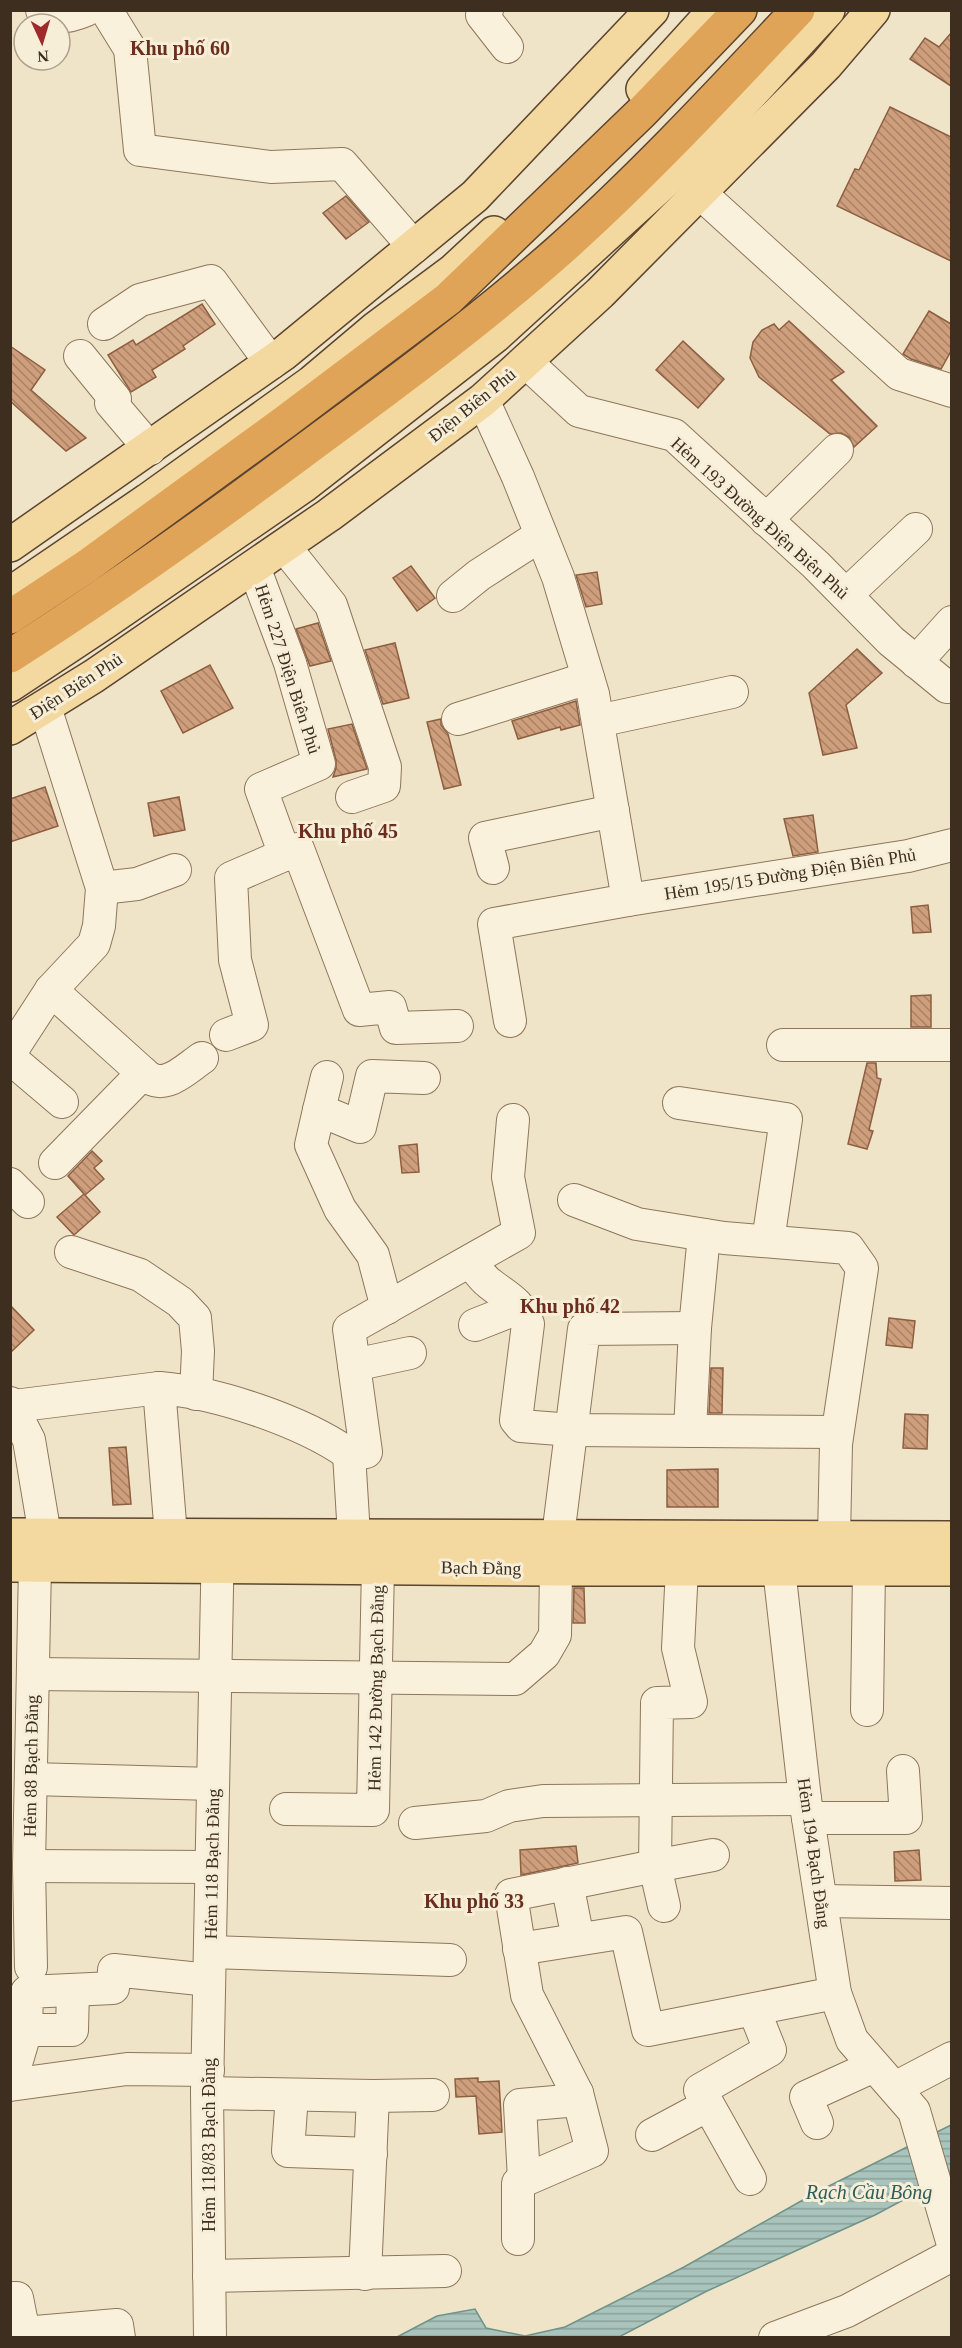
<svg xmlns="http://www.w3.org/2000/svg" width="962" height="2348" font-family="Georgia,serif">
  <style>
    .water { fill: url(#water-rules); stroke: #6f938a; stroke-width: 1.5 }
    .building { fill: url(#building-back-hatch); stroke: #8d5f41; stroke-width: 1.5 }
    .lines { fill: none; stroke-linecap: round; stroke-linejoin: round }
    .minor-casing { stroke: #8d765c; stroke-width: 34 }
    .major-casing { stroke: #5b4430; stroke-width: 36 }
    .highway-casing { stroke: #5b4430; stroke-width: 36 }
    .minor { stroke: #faf1dc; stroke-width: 32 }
    .major { stroke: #f3d9a0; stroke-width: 33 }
    .highway { stroke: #e0a458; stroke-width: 33 }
    .labels { text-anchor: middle; stroke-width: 6; stroke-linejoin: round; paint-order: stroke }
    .street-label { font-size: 18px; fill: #3d2e20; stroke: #f7eed8 }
    .neighbourhood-label { font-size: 20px; font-weight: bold; fill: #6b2e1e; stroke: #f7eed8 }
    .water-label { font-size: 20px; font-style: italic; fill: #2f5d5a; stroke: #f7eed8 }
  </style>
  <defs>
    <pattern id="water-rules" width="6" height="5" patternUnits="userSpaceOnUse" patternTransform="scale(1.5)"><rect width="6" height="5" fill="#a9c4bc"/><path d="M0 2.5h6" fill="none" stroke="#8ba098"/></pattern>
    <pattern id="building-back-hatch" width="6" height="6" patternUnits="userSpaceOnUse" patternTransform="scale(1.5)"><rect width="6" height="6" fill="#cf9f7d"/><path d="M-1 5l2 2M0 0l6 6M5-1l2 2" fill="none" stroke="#a98266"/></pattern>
  </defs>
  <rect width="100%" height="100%" fill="#f0e4c8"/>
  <path class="water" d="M951 2125V2174L948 2176 875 2215 707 2291 619 2337 395 2338 437 2316 475 2309 486 2328 525 2336 565 2327 684 2267 817 2192Z"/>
  <g class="building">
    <path d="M951 33V86L910 59 925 38 939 47Z"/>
    <path d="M890 107 951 137V261L837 206 855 169 859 170Z"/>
    <path d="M346 196 369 222 346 239 323 213Z"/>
    <path d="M202 304 215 324 183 346 185 349 152 370 156 377 131 392 108 355 133 340 136 345Z"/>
    <path d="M929 311 951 324V351L941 369 911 359 903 354Z"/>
    <path d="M789 321 844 372 831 380 877 426 854 447 849 437 841 433 830 434 759 377 750 358 753 342 762 330 774 324 779 330Z"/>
    <path d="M683 341 724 379 698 408 656 370Z"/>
    <path d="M10 346 45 370 31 390 86 438 66 451 10 401Z"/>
    <path d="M411 566 435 598 417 611 393 578Z"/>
    <path d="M597 572 602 604 586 607 576 575Z"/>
    <path d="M318 623 331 661 310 666 296 629Z"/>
    <path d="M395 643 409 698 383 704 365 650Z"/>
    <path d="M857 649 882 673 846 705 857 748 823 755 809 693Z"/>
    <path d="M210 665 233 708 183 733 161 691Z"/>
    <path d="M576 701 580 725 561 730 560 727 518 739 512 721Z"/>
    <path d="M441 719V725L448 734 461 785 444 789 427 722Z"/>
    <path d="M352 724 367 769 333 777 336 768V760L328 729Z"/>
    <path d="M45 787 58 826 10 842V799Z"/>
    <path d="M179 797 185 830 154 836 148 803Z"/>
    <path d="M813 815 818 852 793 856 784 819Z"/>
    <path d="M928 905 931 932 913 933 911 907Z"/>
    <path d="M931 995V1027H911V996Z"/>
    <path d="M867 1063H876L877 1078 881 1079 869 1130 873 1131 867 1149 848 1144Z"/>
    <path d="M417 1144 419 1172 402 1173 399 1146Z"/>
    <path d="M92 1151 102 1161 94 1168 104 1179 85 1195 100 1212 74 1235 57 1217 84 1194 68 1176Z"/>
    <path d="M10 1305 34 1330 10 1353Z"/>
    <path d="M889 1318 915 1321 912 1348 886 1345Z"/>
    <path d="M711 1368H723L722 1413H709Z"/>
    <path d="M905 1414 928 1415 927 1449 903 1448Z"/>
    <path d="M126 1447 131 1504 113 1505 109 1448Z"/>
    <path d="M718 1469V1507H667V1470Z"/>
    <path d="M574 1588H584L585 1623H573Z"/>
    <path d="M576 1846 578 1863 521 1875 520 1850Z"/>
    <path d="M919 1850 921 1880 895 1881 894 1852Z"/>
    <path d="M478 2078V2082L499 2081 502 2132 479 2134 476 2096 456 2097 455 2079Z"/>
  </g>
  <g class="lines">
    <g class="minor-casing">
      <g id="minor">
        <path d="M42 10C54 21 72 16 86 10"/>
        <path d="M106 10 130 49 140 150 271 167 342 164 414 247"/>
        <path d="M487 10 482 15 507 47"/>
        <path d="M700 193 899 374 952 391"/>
        <path d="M104 324 140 300 211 281 271 363"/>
        <path d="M80 356 115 399 111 403 150 449"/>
        <path d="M525 361 579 411 674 435 816 565 891 641 947 687"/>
        <path d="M483 400 518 477 558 577 593 694 628 900 494 924 510 1021"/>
        <path d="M766 520 837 450"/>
        <path d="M284 546 331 605 385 767 384 786 352 797"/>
        <path d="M254 567 290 663 319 764 261 789 285 855"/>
        <path d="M846 595 916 529"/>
        <path d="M453 596 479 575 541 535"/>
        <path d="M916 662 952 622"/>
        <path d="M458 719 588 678"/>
        <path d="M598 721 732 692"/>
        <path d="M493 868 485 838 613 811"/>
        <path d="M102 888 137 884 175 870"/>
        <path d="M628 900 908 856 952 845"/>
        <path d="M51 990 143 1073 55 1163"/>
        <path d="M226 1035 252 1025 235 960 231 878 298 849 359 1010 390 1007 396 1028 457 1026"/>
        <path d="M783 1045H952"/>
        <path d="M10 1053 51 990 94 944 99 926 102 888 45 707"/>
        <path d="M10 1058 62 1102"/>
        <path d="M143 1073C163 1093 183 1071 202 1058"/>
        <path d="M679 1103 786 1119 768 1241"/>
        <path d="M319 1110 327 1077"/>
        <path d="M10 1184 28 1202"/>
        <path d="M574 1200 637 1224 724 1238 848 1248 862 1268 836 1444 834 1537"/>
        <path d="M71 1252 140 1275 180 1302 195 1318 198 1351 196 1394"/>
        <path d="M470 1261C476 1268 481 1277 489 1283 505 1296 521 1302 528 1324L516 1420 521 1426 572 1430 837 1432"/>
        <path d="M387 1308 373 1255 340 1209 311 1145 319 1110 360 1127 372 1076 424 1078"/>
        <path d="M475 1325 508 1312H524"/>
        <path d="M354 1365 410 1353"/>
        <path d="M10 1403 29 1440 45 1535"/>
        <path d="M14 1406 159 1388"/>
        <path d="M690 1431 695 1328 704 1235"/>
        <path d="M171 1535 159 1388C216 1392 302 1421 349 1454"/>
        <path d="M354 1535 349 1454 366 1452 349 1329 519 1233 508 1177 513 1120"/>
        <path d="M558 1536 584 1329 695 1328"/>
        <path d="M779 1569 805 1799 835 1993 852 2040 914 2111 952 2241"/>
        <path d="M33 1674 515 1679 544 1654 555 1635 556 1569"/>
        <path d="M867 1710 869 1569"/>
        <path d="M31 1779 213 1784"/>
        <path d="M286 1809 373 1810 378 1566"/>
        <path d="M808 1818H906L903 1771"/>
        <path d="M415 1823 486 1816 509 1806 543 1801 805 1799"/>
        <path d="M29 1866 211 1867"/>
        <path d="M567 1883 578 1939"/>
        <path d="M821 1901 952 1903"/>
        <path d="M664 1906 655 1866 713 1855"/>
        <path d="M519 1949 626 1932 648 2030 835 1993"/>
        <path d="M210 1952 450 1960"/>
        <path d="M31 1967 29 1866 35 1565"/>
        <path d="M26 2030H72L73 1990"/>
        <path d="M10 2084 26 2030 27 1992 113 1988 114 1970 209 1980"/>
        <path d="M10 2085 127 2069 208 2070"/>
        <path d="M895 2088 952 2058"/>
        <path d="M207 2093 373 2096 365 2274"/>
        <path d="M292 2095 288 2151 371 2154"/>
        <path d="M373 2096 433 2095"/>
        <path d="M817 2123 806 2097 874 2066"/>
        <path d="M652 2135 708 2105"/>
        <path d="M750 2179 700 2090 770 2050 754 2010"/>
        <path d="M524 2180 520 2105 567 2101 577 2093"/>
        <path d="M518 2239V2183L592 2151 577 2093 527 1995 511 1895 655 1866 657 1703 691 1702 678 1648 682 1568"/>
        <path d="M209 2276 445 2271"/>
        <path d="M10 2298H17L24 2333 117 2325 119 2338"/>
        <path d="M210 2338 207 2093 218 1539"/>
        <path d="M775 2338 847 2311 952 2255"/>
      </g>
    </g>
    <g class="major-casing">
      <g id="major">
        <path d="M643 89 715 10"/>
        <path d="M10 545 283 354 475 196 652 10"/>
        <path d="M10 594 148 500 311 383 375 329 453 271 494 233"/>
        <path d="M10 685 105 622 303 486 495 336 699 150 828 10"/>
        <path d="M10 728 94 676 329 515 483 400 600 293 826 65 873 10"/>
        <path d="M10 1535 952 1538"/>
        <path d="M10 1565 556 1569H952"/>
      </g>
    </g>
    <g class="highway-casing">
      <g id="highway">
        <path d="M10 617 87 566 286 421 448 299 642 112 740 10"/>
        <path d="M10 656C114 590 214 518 313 444 397 382 481 320 559 251 644 175 720 93 798 10"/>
      </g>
    </g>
    <use href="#minor" class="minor"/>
    <use href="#major" class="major"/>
    <use href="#highway" class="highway"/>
  </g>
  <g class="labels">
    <g class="street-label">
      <text transform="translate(472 405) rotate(-39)" y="6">Điện Biên Phủ</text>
      <text transform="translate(760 518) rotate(42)" y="6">Hẻm 193 Đường Điện Biên Phủ</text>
      <text transform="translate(288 669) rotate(72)" y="6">Hẻm 227 Điện Biên Phủ</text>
      <text transform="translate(76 686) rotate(-33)" y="6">Điện Biên Phủ</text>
      <text transform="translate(790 874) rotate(-9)" y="6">Hẻm 195/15 Đường Điện Biên Phủ</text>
      <text transform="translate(481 1568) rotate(1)" y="6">Bạch Đằng</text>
      <text transform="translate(376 1688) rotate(-89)" y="6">Hẻm 142 Đường Bạch Đằng</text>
      <text transform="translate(31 1766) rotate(-89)" y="6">Hẻm 88 Bạch Đằng</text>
      <text transform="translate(814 1853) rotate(82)" y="6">Hẻm 194 Bạch Đằng</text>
      <text transform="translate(212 1864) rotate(-89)" y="6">Hẻm 118 Bạch Đằng</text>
      <text transform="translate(209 2145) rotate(-90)" y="6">Hẻm 118/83 Bạch Đằng</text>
    </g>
    <g class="neighbourhood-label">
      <text x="180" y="55">Khu phố 60</text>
      <text x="348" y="838">Khu phố 45</text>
      <text x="570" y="1313">Khu phố 42</text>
      <text x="474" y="1908">Khu phố 33</text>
    </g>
    <g class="water-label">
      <text x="869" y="2199">Rạch Cầu Bông</text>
    </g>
  </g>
  <rect width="962" height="2348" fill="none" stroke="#3d2e20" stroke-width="24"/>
  <g transform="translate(42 42) rotate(176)"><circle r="28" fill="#f7eed8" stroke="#ada18e" stroke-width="1.5"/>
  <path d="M0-4.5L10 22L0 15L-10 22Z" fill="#9e2a2b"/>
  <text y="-9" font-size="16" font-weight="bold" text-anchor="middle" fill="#3d2e20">N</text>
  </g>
</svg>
